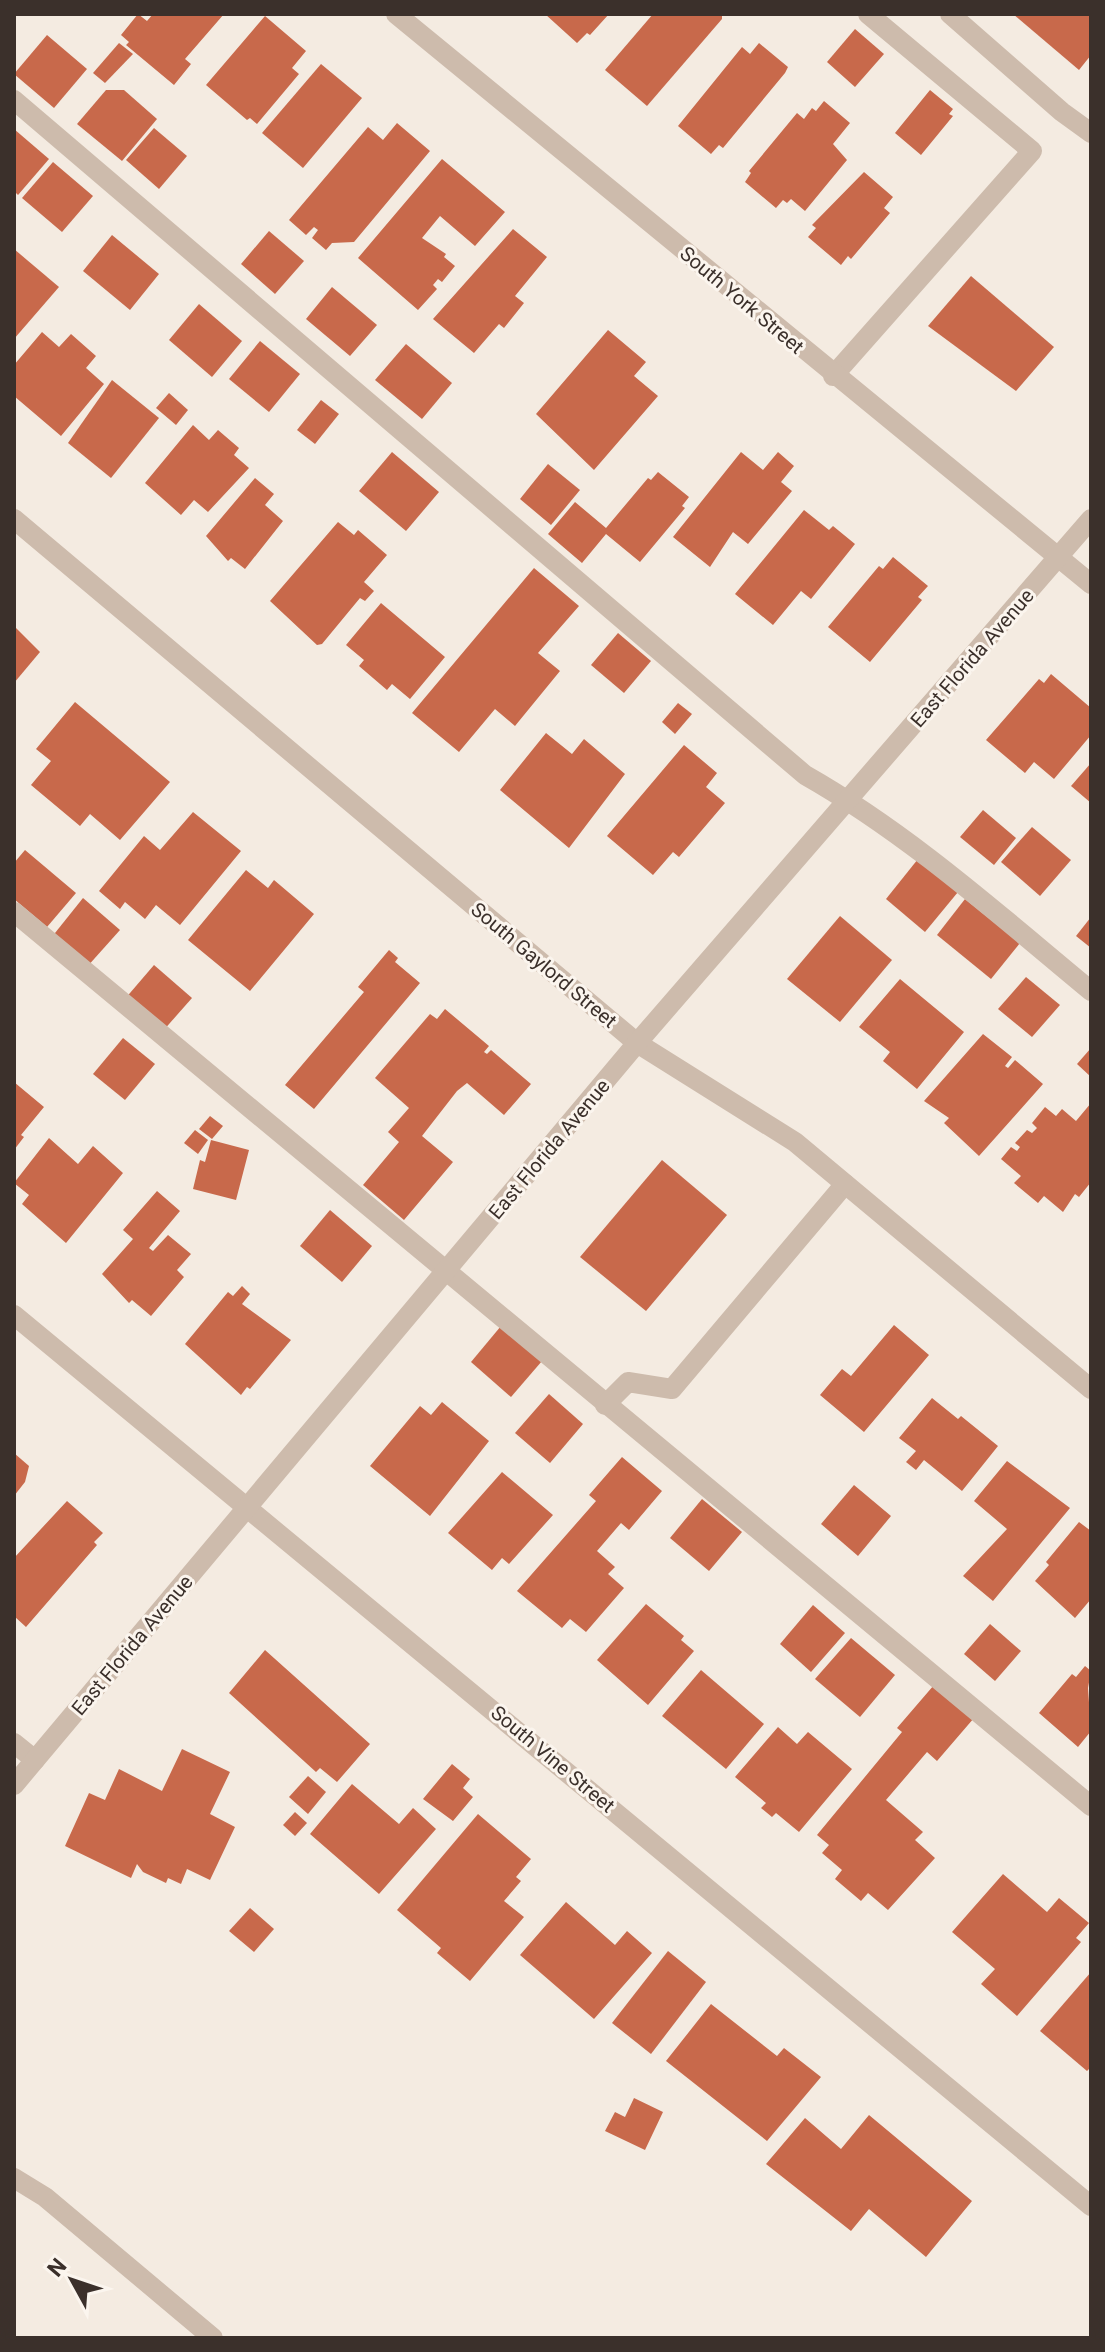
<svg xmlns="http://www.w3.org/2000/svg" width="1105" height="2352" font-family="Roboto,sans-serif">
  <style>
    .building { fill: #c8694b }
    .lines { fill: none; stroke-linecap: round; stroke-linejoin: round }
    .lane { stroke: #cdbbac; stroke-width: 20 }
    .street { stroke: #cdbbac; stroke-width: 20 }
    .labels { text-anchor: middle; stroke-width: 6; stroke-linejoin: round; paint-order: stroke }
    .street-label { font-size: 20px; fill: #3b302b; stroke: #fbf5ee }
  </style>
  <rect width="100%" height="100%" fill="#f4ebe1"/>
  <g class="building">
    <path d="M138 14 147 21 153 14H224L185 59 191 64 174 85 126 45 129 42 121 35Z"/>
    <path d="M545 14H609L590 35 587 33 577 43Z"/>
    <path d="M653 14H722V19L647 106 605 70Z"/>
    <path d="M1013 14H1091V55L1079 70Z"/>
    <path d="M265 16 306 51 292 68 299 74 257 124 250 118 247 120 206 85Z"/>
    <path d="M855 29 884 54 855 87 827 62Z"/>
    <path d="M47 35 87 69 54 108 14 74Z"/>
    <path d="M119 43 133 54 105 83 93 73Z"/>
    <path d="M759 43 788 67 785 73 723 148 719 145 711 154 678 126 742 47 750 54Z"/>
    <path d="M321 64 362 98 303 168 262 133Z"/>
    <path d="M106 90H124L157 119 122 161 77 124Z"/>
    <path d="M930 90 953 109 949 114 953 116 921 155 895 133Z"/>
    <path d="M824 101 850 123 833 144 847 160 805 211 791 199 787 203 783 200 776 208 745 182 751 173 749 171 797 113 804 119 812 108 816 111Z"/>
    <path d="M397 123 430 151 354 242 332 243 326 250 312 238 318 230 314 227 306 235 289 220 368 127 383 140Z"/>
    <path d="M154 128 187 156 159 189 126 160Z"/>
    <path d="M14 129 49 159 18 195 14 191Z"/>
    <path d="M442 159 505 212 475 246 440 216 422 238 446 254 444 257 455 266 442 282 438 279 433 285 437 289 418 310 358 258Z"/>
    <path d="M53 162 93 196 62 232 22 198Z"/>
    <path d="M864 172 893 197 884 208 890 213 851 259 848 256 841 265 808 237 816 228 812 225Z"/>
    <path d="M513 229 547 257 515 296 524 303 504 328 499 324 474 353 433 319Z"/>
    <path d="M269 231 304 261 275 294 241 264Z"/>
    <path d="M112 235 159 274 130 310 83 271Z"/>
    <path d="M14 249 59 287 14 339Z"/>
    <path d="M971 276 1054 347 1016 391 928 326Z"/>
    <path d="M332 287 377 325 350 356 306 319Z"/>
    <path d="M199 304 242 341 212 377 169 340Z"/>
    <path d="M608 330 646 362 634 376 658 396 594 470 536 414Z"/>
    <path d="M42 332 59 347 71 334 96 356 86 368 104 384 61 436 14 396V365Z"/>
    <path d="M260 341 300 374 269 412 229 379Z"/>
    <path d="M406 344 452 383 422 419 375 380Z"/>
    <path d="M112 380 159 418 111 478 68 443Z"/>
    <path d="M169 393 188 410 176 425 156 408Z"/>
    <path d="M321 400 339 414 315 444 297 430Z"/>
    <path d="M193 425 209 440 218 430 239 448 234 455 249 468 208 512 194 500 181 515 145 483Z"/>
    <path d="M392 452 439 492 406 531 359 491Z"/>
    <path d="M741 452 763 470 778 452 794 466 781 482 792 491 748 544 733 532 710 567 673 537Z"/>
    <path d="M548 464 580 490 551 525 520 499Z"/>
    <path d="M658 472 689 497 682 506 685 508 640 562 606 534 582 563 548 534 575 502 606 528 648 478 651 480Z"/>
    <path d="M255 478 274 494 265 505 283 521 245 569 231 558 228 561 206 536Z"/>
    <path d="M804 510 829 530 833 526 855 544 811 599 801 591 773 625 735 594Z"/>
    <path d="M338 522 354 535 358 530 387 555 364 582 374 591 365 601 360 598 322 644 317 645 270 601Z"/>
    <path d="M893 557 928 586 918 597 922 600 870 662 828 627 879 566 883 569Z"/>
    <path d="M534 568 579 606 538 653 560 671 515 726 495 709 459 752 412 713Z"/>
    <path d="M381 603 445 657 410 699 392 684 387 690 359 666 364 660 346 645Z"/>
    <path d="M16 628 40 652 14 683V630Z"/>
    <path d="M618 633 651 661 624 693 591 665Z"/>
    <path d="M1051 674 1091 708V735L1054 779 1034 762 1025 773 986 740 1039 679 1044 683Z"/>
    <path d="M75 702 170 782 120 840 90 814 80 826 31 785 51 761 36 749Z"/>
    <path d="M678 703 692 714 675 734 662 722Z"/>
    <path d="M546 733 572 754 584 739 625 774 569 848 500 790Z"/>
    <path d="M684 745 717 773 706 787 725 803 679 857 673 852 653 875 607 836Z"/>
    <path d="M1091 763V803L1071 786Z"/>
    <path d="M983 810 1016 838 994 865 960 837Z"/>
    <path d="M193 812 241 851 180 925 156 905 145 919 125 902 120 909 99 891 144 836 160 850Z"/>
    <path d="M1032 827 1071 860 1040 896 1001 862Z"/>
    <path d="M25 850 76 893 47 927 14 899V863Z"/>
    <path d="M918 859 958 892 925 932 886 899Z"/>
    <path d="M246 870 268 888 274 880 314 914 250 991 188 940Z"/>
    <path d="M83 898 120 930 86 968 51 938Z"/>
    <path d="M965 899 1020 943 991 979 937 935Z"/>
    <path d="M840 916 892 960 840 1022 787 979Z"/>
    <path d="M1091 917V948L1076 936Z"/>
    <path d="M389 950 398 958 395 962 420 983 314 1109 285 1085 364 992 358 987Z"/>
    <path d="M154 965 192 998 162 1032 124 1000Z"/>
    <path d="M1026 977 1060 1005 1032 1037 998 1009Z"/>
    <path d="M900 979 964 1032 917 1089 883 1061 890 1052 859 1027Z"/>
    <path d="M445 1009 489 1046 484 1052 487 1054 491 1050 531 1084 504 1115 467 1083 457 1091 422 1136 453 1162 404 1220 363 1185 399 1142 388 1132 409 1108 375 1078 430 1014 437 1019Z"/>
    <path d="M983 1034 1012 1057 1005 1066 1008 1068 1015 1060 1043 1084 979 1156 944 1123 949 1118 924 1101Z"/>
    <path d="M123 1038 155 1064 125 1100 93 1074Z"/>
    <path d="M1091 1048V1077L1077 1064Z"/>
    <path d="M14 1082 44 1107 21 1135 24 1137 14 1150Z"/>
    <path d="M1091 1103V1182L1079 1197 1075 1194 1063 1212 1044 1196 1038 1203 1014 1183 1021 1176 1001 1159 1011 1147 1017 1151 1020 1147 1015 1143 1027 1130 1032 1133 1037 1128 1032 1123 1045 1107 1056 1116 1062 1109 1076 1121Z"/>
    <path d="M210 1116 223 1126 212 1139 199 1129Z"/>
    <path d="M195 1130 208 1140 198 1154 184 1143Z"/>
    <path d="M49 1138 78 1164 93 1146 123 1173 66 1243 22 1204 29 1195 14 1183Z"/>
    <path d="M211 1140 249 1150 236 1200 193 1189 200 1160 205 1162Z"/>
    <path d="M662 1160 727 1215 646 1311 580 1257Z"/>
    <path d="M157 1191 180 1211 149 1248 153 1251 168 1235 191 1254 177 1270 184 1277 151 1316 132 1300 129 1303 102 1274 133 1239 123 1230Z"/>
    <path d="M330 1210 372 1246 342 1282 300 1246Z"/>
    <path d="M242 1286 250 1294 242 1304 291 1340 250 1389 247 1387 241 1395 185 1344 228 1292 233 1296Z"/>
    <path d="M894 1325 929 1355 864 1432 820 1395 842 1369 851 1376Z"/>
    <path d="M501 1326 542 1361 511 1397 471 1362Z"/>
    <path d="M549 1394 583 1424 550 1463 515 1433Z"/>
    <path d="M932 1398 958 1419 961 1416 998 1446 962 1491 924 1460 916 1470 906 1462 916 1451 899 1438Z"/>
    <path d="M442 1402 489 1441 430 1516 370 1466 420 1406 431 1415Z"/>
    <path d="M14 1453 29 1466 25 1482 14 1496Z"/>
    <path d="M622 1457 662 1491 629 1530 621 1523 597 1551 615 1567 608 1574 624 1588 586 1632 570 1619 562 1628 517 1591 596 1501 589 1495Z"/>
    <path d="M1007 1461 1070 1508 993 1601 963 1576 1007 1529 974 1501Z"/>
    <path d="M502 1472 553 1515 509 1564 502 1558 492 1570 448 1533Z"/>
    <path d="M854 1485 891 1516 858 1556 821 1524Z"/>
    <path d="M702 1499 742 1532 709 1571 670 1538Z"/>
    <path d="M67 1501 103 1533 94 1542 97 1545 26 1627 14 1616V1558Z"/>
    <path d="M1079 1522 1091 1531V1599L1075 1618 1035 1581 1049 1565 1046 1562Z"/>
    <path d="M646 1604 684 1636 681 1640 694 1651 648 1705 597 1660Z"/>
    <path d="M813 1605 845 1633 811 1672 780 1644Z"/>
    <path d="M990 1624 1021 1651 995 1681 964 1654Z"/>
    <path d="M851 1638 895 1675 860 1717 815 1679Z"/>
    <path d="M265 1650 370 1744 337 1782 320 1768 316 1772 229 1693Z"/>
    <path d="M1085 1666 1091 1671 1088 1688 1091 1731 1078 1747 1039 1713 1072 1674 1076 1677Z"/>
    <path d="M701 1670 764 1724 726 1769 662 1716Z"/>
    <path d="M934 1685 974 1718 937 1761 927 1752 886 1800 923 1832 915 1840 935 1858 888 1910 868 1893 861 1901 835 1879 842 1870 822 1853 829 1845 817 1835 902 1732 897 1728Z"/>
    <path d="M778 1727 797 1744 808 1732 852 1769 799 1832 776 1813 772 1817 761 1808 766 1803 735 1777Z"/>
    <path d="M182 1749 230 1772 210 1814 235 1827 210 1880 187 1869 181 1884 168 1878 166 1883 143 1872 137 1864 131 1878 65 1846 89 1793 105 1800 119 1769 162 1791Z"/>
    <path d="M452 1764 470 1779 463 1788 473 1797 453 1821 423 1799Z"/>
    <path d="M308 1776 326 1792 308 1814 289 1797Z"/>
    <path d="M352 1784 399 1824 413 1808 436 1829 379 1894 310 1834Z"/>
    <path d="M295 1812 307 1823 295 1836 283 1825Z"/>
    <path d="M478 1814 531 1859 516 1877 521 1881 504 1901 524 1917 470 1981 437 1953 441 1948 397 1910Z"/>
    <path d="M1003 1874 1047 1912 1059 1898 1089 1923 1076 1938 1081 1942 1017 2016 981 1984 995 1969 952 1932Z"/>
    <path d="M566 1902 615 1945 627 1931 652 1953 594 2019 520 1955Z"/>
    <path d="M250 1908 274 1929 254 1952 229 1931Z"/>
    <path d="M668 1951 706 1982 651 2054 612 2023Z"/>
    <path d="M1091 1972V2067L1087 2071 1040 2031Z"/>
    <path d="M711 2004 777 2056 784 2048 821 2077 767 2141 666 2061Z"/>
    <path d="M634 2098 663 2112 645 2150 605 2131 615 2112 625 2117Z"/>
    <path d="M869 2115 972 2201 926 2257 869 2209 851 2231 766 2164 805 2118 841 2149Z"/>
  </g>
  <g class="lines">
    <g class="lane">
      <path d="M950 14 1062 112 1091 133"/>
      <path d="M14 100 805 775C909 834 999 915 1091 991"/>
      <path d="M833 376 1032 151 868 14"/>
      <path d="M14 912 1091 1806"/>
      <path d="M605 1405 628 1382 672 1389 845 1184"/>
      <path d="M14 1743 35 1760"/>
      <path d="M14 2178 45 2197 213 2338"/>
    </g>
    <g class="street">
      <path d="M396 14 1091 584"/>
      <path d="M14 519 637 1043 795 1142 1091 1389"/>
      <path d="M14 1315 1091 2206"/>
      <path d="M14 1785 637 1043 1091 519"/>
    </g>
  </g>
  <g class="labels">
    <g class="street-label">
      <text transform="translate(742 300) rotate(40)" y="7">South York Street</text>
      <text transform="translate(972 658) rotate(-49)" y="7">East Florida Avenue</text>
      <text transform="translate(544 965) rotate(40)" y="7">South Gaylord Street</text>
      <text transform="translate(549 1149) rotate(-50)" y="7">East Florida Avenue</text>
      <text transform="translate(132 1645) rotate(-50)" y="7">East Florida Avenue</text>
      <text transform="translate(553 1759) rotate(40)" y="7">South Vine Street</text>
    </g>
  </g>
  <rect width="1105" height="2352" fill="none" stroke="#3b302b" stroke-width="32"/>
  <g transform="translate(72 2280) rotate(310)" stroke="#fbf5ee" stroke-width="6" paint-order="stroke">
  <path d="M0-6L14 30L0 20L-14 30Z" fill="#3b302b"/>
  <text y="-12" font-size="22" font-weight="bold" text-anchor="middle" fill="#3b302b">N</text>
  </g>
</svg>
